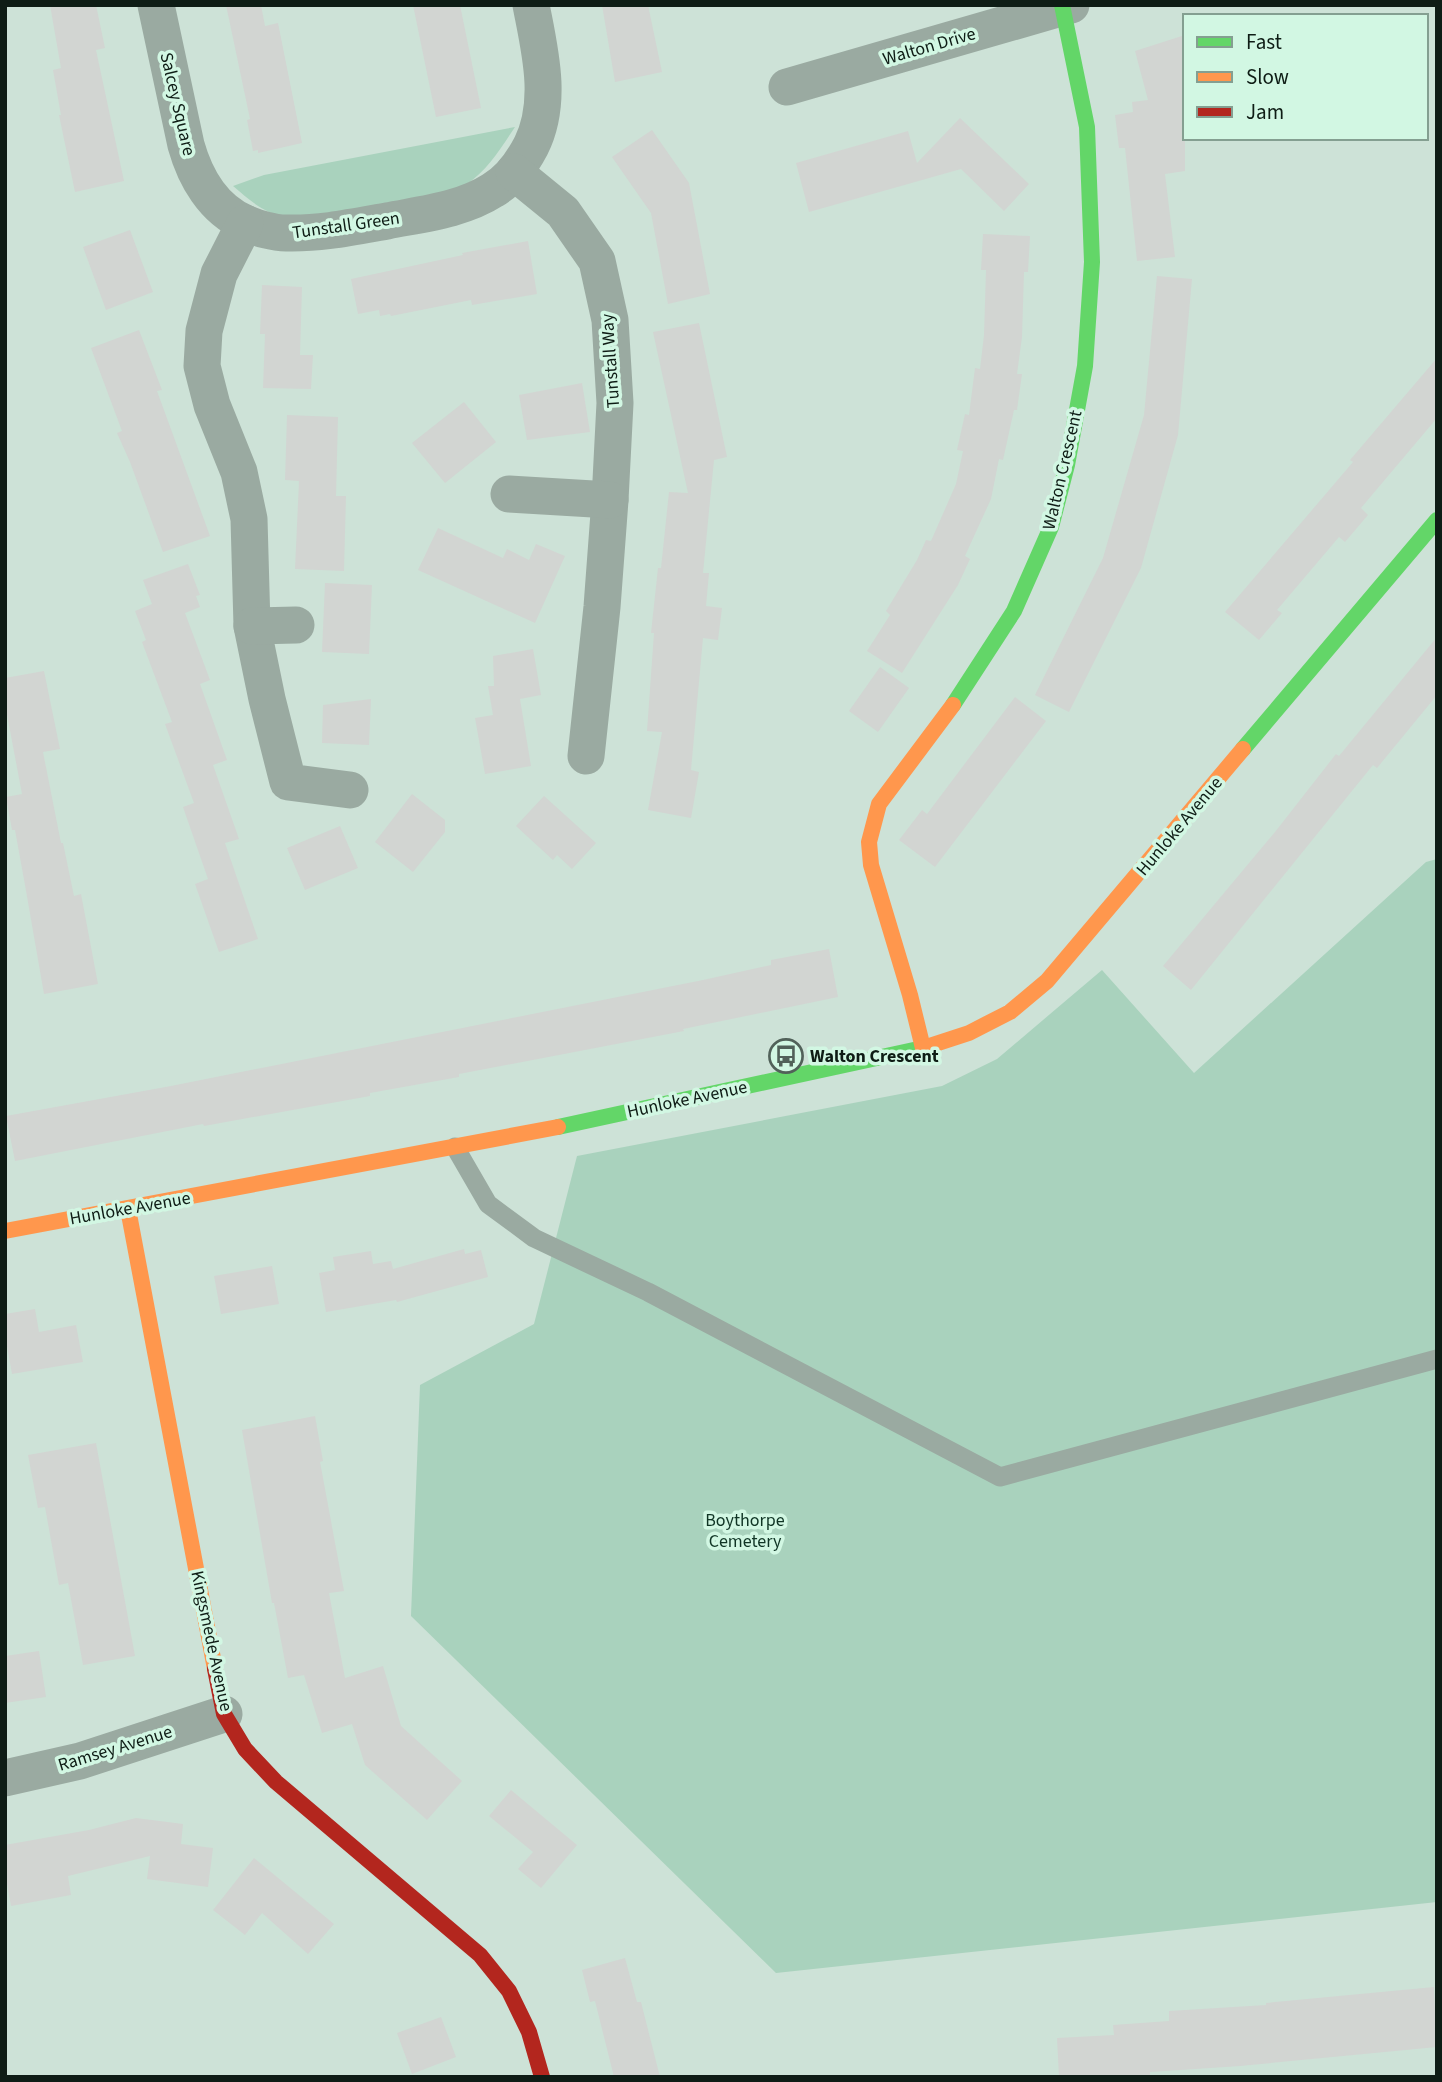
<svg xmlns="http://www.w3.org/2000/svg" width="1442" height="2082" font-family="'Source Sans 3',sans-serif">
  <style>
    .green { fill: #a9d2bd }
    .building { fill: #d2d5d2 }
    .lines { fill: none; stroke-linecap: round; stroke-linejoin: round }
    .lane { stroke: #9aaaa1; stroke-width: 19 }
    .street { stroke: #9aaaa1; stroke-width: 37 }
    .fast { stroke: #63d668; stroke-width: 16 }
    .slow { stroke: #ff974d; stroke-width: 16 }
    .jam { stroke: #b3261e; stroke-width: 16 }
    .labels { text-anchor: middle; stroke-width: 7; stroke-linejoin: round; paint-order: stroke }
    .street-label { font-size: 18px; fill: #0e1c15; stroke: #d2f7e3 }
    .poi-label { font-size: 18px; font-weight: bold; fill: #0e1c15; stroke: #d2f7e3; text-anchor: start }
    .park-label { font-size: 18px; fill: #103525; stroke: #d2f7e3 }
  </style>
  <rect width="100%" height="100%" fill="#cde2d7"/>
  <g class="green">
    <path d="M515 127C501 148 488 170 467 184 453 193 309 221 293 219 265 214 254 204 233 186L264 175Z"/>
    <path d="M1437 859V1902L776 1973 411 1616 420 1385 534 1324 577 1156 942 1086 997 1059 1102 970 1194 1073 1426 862Z"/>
  </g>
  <g class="building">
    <path d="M50 5H96L105 48 96 50 124 181 75 192 59 115H61L53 70 61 68Z"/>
    <path d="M226 5H261L265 26 278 23 302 143 258 153V150L253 151 247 120 250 119Z"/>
    <path d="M413 5H460L481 108 436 117Z"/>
    <path d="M602 5H648L662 72 615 82Z"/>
    <path d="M1185 35V171L1165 174 1175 257 1137 261 1125 148H1119L1115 115 1133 112 1132 102 1148 100 1135 51Z"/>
    <path d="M960 118 1029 184 1004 211 961 169 809 212 796 163 908 131 917 163Z"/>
    <path d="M652 130 689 183 710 294 668 304 651 213 612 157Z"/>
    <path d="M130 230 153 292 106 310 83 247Z"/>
    <path d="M983 234 1030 236 1028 272H1024L1022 337 1017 374H1022L1017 410H1014L1003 460 999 459 991 499 965 556 970 559 958 585 902 673 867 651 890 615 886 611 917 560 926 540 931 541 956 484 963 451 957 450 965 414 969 415 975 368 980 369 984 335 986 270H981Z"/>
    <path d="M528 241 537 294 472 305 471 300 391 316 390 314 380 316 379 310 358 314 351 279 463 255 462 253Z"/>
    <path d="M1157 276 1192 279 1178 435 1141 568 1069 712 1035 695 1103 558 1144 415Z"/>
    <path d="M262 285 302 287 300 355H313L311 389 263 388 265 334H260Z"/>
    <path d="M699 323 727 457 714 460 703 573H709L706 606 722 608 718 640 703 638 691 770 699 772 691 818 648 810 662 732 647 731 654 633H651L658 568H661L669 492 688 493 653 332Z"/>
    <path d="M139 330 162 390 157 391 210 536 163 552 130 462 117 433 122 431 91 348Z"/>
    <path d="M1437 358V418L1361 508 1368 515 1345 542 1339 537 1277 610 1282 613 1259 640 1225 612 1353 462 1350 460Z"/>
    <path d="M582 383 590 432 527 440 519 395Z"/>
    <path d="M464 402 496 442 445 483 412 443Z"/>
    <path d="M287 415 338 417 336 496H346L344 571 295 569 299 481 285 480Z"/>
    <path d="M438 528 503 558 507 549 529 560 536 544 565 556 535 623 418 570Z"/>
    <path d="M188 564 200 595 196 596 200 607 185 613 210 680 200 684 227 760 213 765 239 839 225 843 258 939 219 952 195 884 208 879 183 807 194 803 165 724 172 722 142 642 146 640 135 611 152 604 143 580Z"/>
    <path d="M325 583 372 585 369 654 322 652Z"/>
    <path d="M1437 637V695L1377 768 1373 765 1191 990 1163 966 1275 832 1336 754 1339 756Z"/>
    <path d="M533 649 541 695 520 699 531 766 485 774 475 718 493 715 488 686H494L493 656Z"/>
    <path d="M880 667 909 688 878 732 849 711Z"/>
    <path d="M44 671 60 749 43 752 61 843H63L74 896 81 894 98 984 44 994 25 885 15 830H12L6 797 22 794 5 704V678Z"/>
    <path d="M1015 697 1046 721 935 867 899 840 922 810 927 814Z"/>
    <path d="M371 699 369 745 322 743 323 705Z"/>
    <path d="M412 794 445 820V832L413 872 375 842Z"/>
    <path d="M544 796 596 843 572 869 557 855 553 860 516 826Z"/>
    <path d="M340 826 358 868 305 890 287 848Z"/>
    <path d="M829 949 838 997 683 1029 684 1031 459 1074V1077L370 1093V1096L204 1126 203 1124 15 1161 6 1116 171 1086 703 980 771 965V960Z"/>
    <path d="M464 1249 465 1254 481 1250 488 1277 397 1302 396 1300 326 1312 319 1273 335 1270 333 1257 371 1251 373 1264 391 1261 393 1269Z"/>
    <path d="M272 1266 279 1304 221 1314 214 1276Z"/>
    <path d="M35 1309 39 1332 76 1325 83 1362 12 1374 5 1335V1314Z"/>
    <path d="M315 1416 323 1461 320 1462 344 1591 329 1593 345 1678 383 1666 401 1726 462 1781 427 1820 365 1765 352 1724 322 1733 304 1675 288 1678 274 1603H272L242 1430Z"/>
    <path d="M96 1443 135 1656 83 1665 68 1583 59 1585 45 1507 38 1508 28 1455Z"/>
    <path d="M39 1651 46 1697 5 1703V1656Z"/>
    <path d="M511 1790 577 1845 541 1888 518 1869 533 1852 489 1816Z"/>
    <path d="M136 1818 183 1824 181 1844 213 1848 208 1887 147 1879 150 1856 68 1876 71 1895 11 1906 5 1872V1845L89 1830Z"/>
    <path d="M254 1858 334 1924 308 1954 262 1913 245 1935 213 1910Z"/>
    <path d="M625 1958 637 2002H641L660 2077H614L595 2001 590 2002 582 1970Z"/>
    <path d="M1434 1987 1437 2047 1240 2066 1150 2072V2077H1059L1057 2038 1114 2035 1113 2025 1169 2021V2011L1266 2005V2003Z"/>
    <path d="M441 2017 456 2057 412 2074 397 2033Z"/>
  </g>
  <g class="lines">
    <path class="lane" d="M455 1147 488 1204 534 1238 648 1292 1000 1477 1437 1359"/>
    <g class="street">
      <path d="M156 5 186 145C195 177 213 209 245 223 256 228 274 233 286 233 320 234 353 227 387 221 422 214 462 210 493 190 510 180 522 163 531 146 553 102 540 51 531 5"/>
      <path d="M787 87 1071 5"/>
      <path d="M514 172 563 212 597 261 610 320 615 403 610 500 602 607 586 756"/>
      <path d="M245 223 219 274 204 331 202 366 212 405 239 472 249 519 252 626 267 699 288 782 350 790"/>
      <path d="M509 494 610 500"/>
      <path d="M252 626 296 625"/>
      <path d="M5 1778 80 1761 224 1714"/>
    </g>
    <g class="fast">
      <path d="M953 705 1014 611 1051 527 1067 465 1085 366 1092 262 1087 127 1062 5"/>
      <path d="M1243 749 1437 520"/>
      <path d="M558 1127 923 1048"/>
    </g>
    <g class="slow">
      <path d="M923 1048 910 995 871 865 869 842 879 804 953 705"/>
      <path d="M923 1048 969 1033 1010 1012 1047 981 1243 749"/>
      <path d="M128 1209 215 1669"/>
      <path d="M5 1231 558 1127"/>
    </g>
    <path class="jam" d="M215 1669 224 1714 245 1749 276 1782 480 1955 509 1991 529 2032 542 2077"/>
  </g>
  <defs>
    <g id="bus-ring" transform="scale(1.75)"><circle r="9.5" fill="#d2f7e3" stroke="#516159" stroke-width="1.5"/><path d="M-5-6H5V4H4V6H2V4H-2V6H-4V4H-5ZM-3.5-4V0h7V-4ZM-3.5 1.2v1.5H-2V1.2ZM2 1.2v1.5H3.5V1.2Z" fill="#516159"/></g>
  </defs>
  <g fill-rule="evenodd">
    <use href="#bus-ring" x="786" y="1056"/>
  </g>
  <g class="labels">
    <g class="street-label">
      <text transform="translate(929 46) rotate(-16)" y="6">Walton Drive</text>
      <text transform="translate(178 104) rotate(77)" y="6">Salcey Square</text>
      <text transform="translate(346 225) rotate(-8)" y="6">Tunstall Green</text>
      <text transform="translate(610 361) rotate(-94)" y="6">Tunstall Way</text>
      <text transform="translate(1062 470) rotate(-77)" y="6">Walton Crescent</text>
      <text transform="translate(1179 826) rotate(-50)" y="6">Hunloke Avenue</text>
      <text transform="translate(687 1099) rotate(-12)" y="6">Hunloke Avenue</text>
      <text transform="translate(130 1208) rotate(-10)" y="6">Hunloke Avenue</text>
      <text transform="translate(212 1641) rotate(78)" y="6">Kingsmede Avenue</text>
      <text transform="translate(115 1748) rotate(-17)" y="6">Ramsey Avenue</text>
    </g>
    <g class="poi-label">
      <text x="810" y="1062">Walton Crescent</text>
    </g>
    <g class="park-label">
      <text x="745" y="1526">Boythorpe<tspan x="745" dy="21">Cemetery</tspan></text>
    </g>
  </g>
  <rect width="1442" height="2082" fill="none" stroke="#0e1c15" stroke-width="14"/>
  <rect x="1183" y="14" width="245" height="126" fill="#d2f7e3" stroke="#849f91" stroke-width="2"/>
  <rect x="1197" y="37" width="35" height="10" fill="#63d668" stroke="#849f91" stroke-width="2"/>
  <text x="1246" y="49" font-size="21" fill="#0e1c15">Fast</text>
  <rect x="1197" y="72" width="35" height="10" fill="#ff974d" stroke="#849f91" stroke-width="2"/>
  <text x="1246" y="84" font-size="21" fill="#0e1c15">Slow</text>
  <rect x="1197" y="107" width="35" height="10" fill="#b3261e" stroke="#849f91" stroke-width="2"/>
  <text x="1246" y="119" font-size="21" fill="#0e1c15">Jam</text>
</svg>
